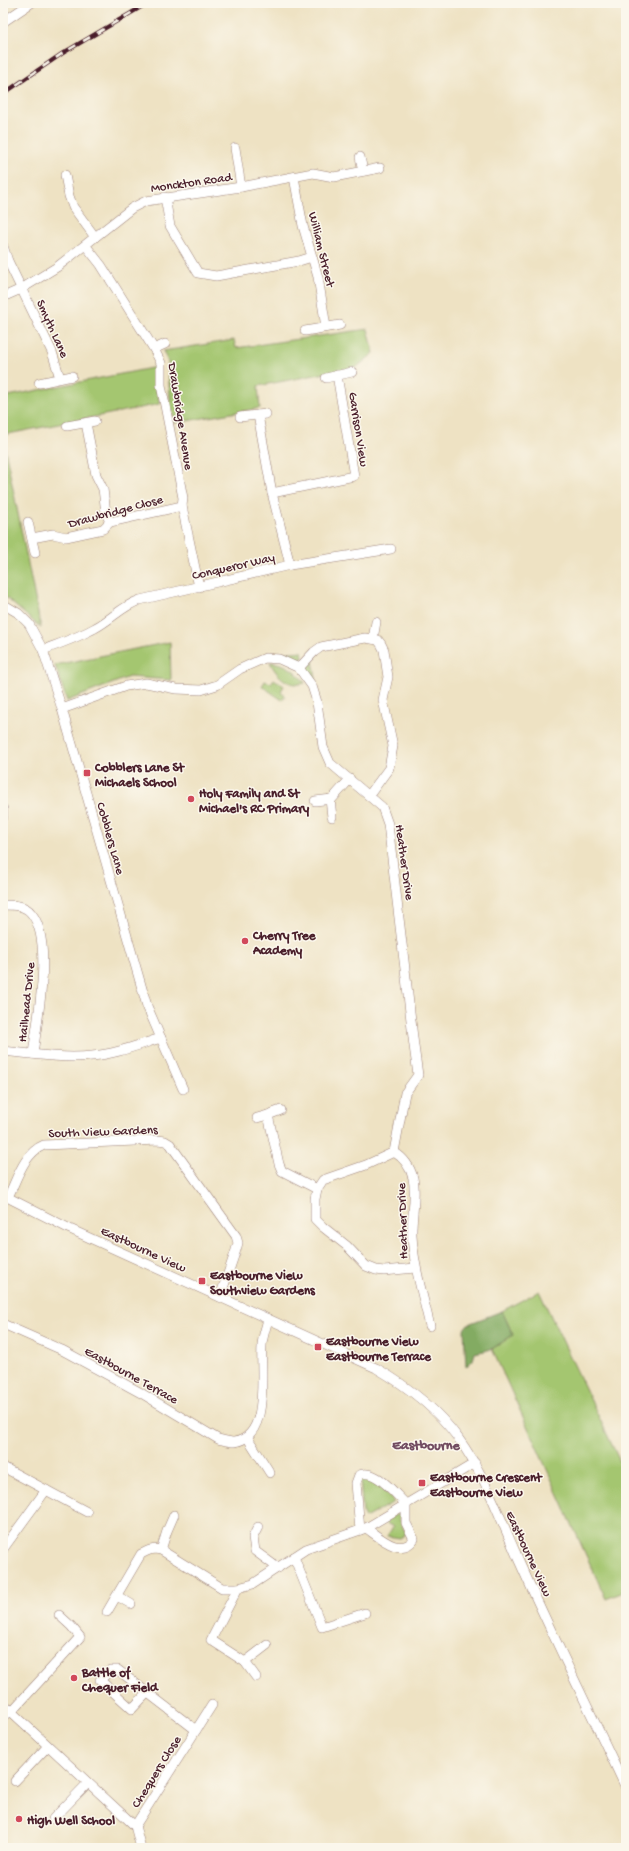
<svg xmlns="http://www.w3.org/2000/svg" width="629" height="1851" font-family="'Gochi Hand',sans-serif">
  <style>
    .green { fill: #a4c670; stroke: #77724e }
    .forest { fill: #83ab62; stroke: #666546 }
    .lines { fill: none; stroke-linecap: round; stroke-linejoin: round }
    .minor-casing { stroke: #9c8077; stroke-width: 10 }
    .minor { stroke: #fff; stroke-width: 9 }
    .rail-casing { stroke: #4a1f2b; stroke-width: 4 }
    .rail { stroke: #fbf7ec; stroke-width: 2.5; stroke-dasharray: 8; stroke-linecap: butt }
    .poi-dot { fill: #d1495b; stroke: #fbf7ec; stroke-width: 1.5 }
    .labels { text-anchor: middle; stroke-width: 3; stroke-linejoin: round; paint-order: stroke }
    .street-label { font-size: 13px; fill: #4a1f2b; stroke: #fbf7ec }
    .poi-label { font-size: 13px; font-weight: bold; fill: #4a1f2b; stroke: #fbf7ec; text-anchor: start }
    .neighbourhood-label { font-size: 14px; font-weight: bold; fill: #724c61; stroke: #fbf7ec }
  </style>
  <rect width="100%" height="100%" fill="#fbf7ec"/>
  <filter id="ink" filterUnits="userSpaceOnUse"><feTurbulence type="fractalNoise" baseFrequency=".025" numOctaves="2"/><feDisplacementMap in="SourceGraphic" scale="8" xChannelSelector="R" yChannelSelector="G"/><feConvolveMatrix kernelMatrix="1 2 1 2 8 2 1 2 1" color-interpolation-filters="sRGB"/></filter>
  <filter id="wash" filterUnits="userSpaceOnUse"><feTurbulence type="fractalNoise" baseFrequency=".012" numOctaves="4" result="noise"/><feDisplacementMap in="SourceGraphic" scale="16" xChannelSelector="R" yChannelSelector="G"/><feGaussianBlur stdDeviation="0.9" result="paint"/><feColorMatrix in="noise" values="0 0 0 0 0 0 0 0 0 0 0 0 0 0 0 0 0 1.4 0 .05"/><feComposite in="paint" operator="in"/></filter>
  <g filter="url(#wash)">
    <rect width="100%" height="100%" fill="#eee2c3"/>
    <g class="green">
      <path d="M368 329 374 353 357 367 258 386 260 408 175 423 170 402 168 362 163 351 234 340 236 348Z"/>
      <path d="M157 367V391L160 404 3 435V397Z"/>
      <path d="M3 439 41 628 3 595Z"/>
      <path d="M170 642 171 680 129 677 67 701 55 665Z"/>
      <path d="M302 651 303 657 297 660 281 655V653Z"/>
      <path d="M311 660 313 661 316 679 313 680 306 668Z"/>
      <path d="M270 662C286 663 296 671 305 683 288 688 277 676 270 662Z"/>
      <path d="M274 679 284 686 281 691 285 696 282 700 262 686 265 681 271 683Z"/>
      <path d="M539 1291 623 1468 626 1467V1591L606 1599 492 1349 513 1335 502 1311Z"/>
      <path d="M360 1478H373L394 1502 365 1518 363 1513Z"/>
      <path d="M400 1513 399 1518 406 1534 400 1538 387 1536 393 1527 383 1521Z"/>
    </g>
    <path class="forest" d="M502 1311 513 1335 492 1349 475 1353 473 1360 466 1367 464 1329 468 1324Z"/>
  </g>
  <g filter="url(#ink)">
    <g class="lines">
      <g class="minor-casing">
        <g id="minor">
          <path d="M3 22 31 3"/>
          <path d="M235 148 241 187"/>
          <path d="M360 157 363 171"/>
          <path d="M65 175 69 196 73 207 95 237"/>
          <path d="M294 177 303 226 318 277 326 327"/>
          <path d="M165 197 170 226 198 273 216 276 299 261 312 257"/>
          <path d="M3 246 8 261 52 352 60 378"/>
          <path d="M86 246 101 265 154 349 161 363V385L183 498 182 506 199 587"/>
          <path d="M3 297 21 289 57 267 132 208 146 201 241 187 313 173 334 177 380 168"/>
          <path d="M305 331 340 325"/>
          <path d="M154 349 165 344"/>
          <path d="M326 378 352 372"/>
          <path d="M39 383 72 376"/>
          <path d="M258 415 272 493 290 565"/>
          <path d="M240 417 266 414"/>
          <path d="M86 423 96 475 103 489 106 513 110 522"/>
          <path d="M67 426 95 421"/>
          <path d="M272 493 354 476 337 375"/>
          <path d="M28 522 35 553"/>
          <path d="M32 538 53 534 66 537 103 529 110 522 182 506"/>
          <path d="M3 604 18 613 29 624 43 650 62 709 147 1006 183 1089"/>
          <path d="M373 639 376 622"/>
          <path d="M43 650C61 643 79 637 95 628 112 619 122 606 140 600L290 565 391 549"/>
          <path d="M299 668 314 652 321 647 365 638 378 640 381 644 384 650 388 677 383 700 393 746 389 768 370 794"/>
          <path d="M62 709 126 686 146 683 176 689 201 690 217 685 240 669 265 658 279 659 299 668 312 686 317 702 323 747 330 763 382 807 388 824 414 1046 418 1075 405 1093 394 1152C404 1158 410 1166 413 1178 417 1197 411 1217 412 1236 414 1267 423 1296 430 1326"/>
          <path d="M330 799 332 817"/>
          <path d="M315 801 332 799 350 779"/>
          <path d="M3 809V816"/>
          <path d="M3 905C13 905 25 905 31 913 54 939 37 1021 33 1054"/>
          <path d="M3 1051C32 1054 63 1059 92 1056 116 1054 138 1045 161 1038"/>
          <path d="M281 1110 268 1115 279 1164 282 1171 317 1189"/>
          <path d="M257 1118 268 1115"/>
          <path d="M394 1152 366 1165 323 1180 317 1189 315 1199V1219L323 1227 347 1246 366 1266 376 1270 384 1271 415 1268"/>
          <path d="M3 1195 70 1229 376 1368C407 1386 437 1409 458 1438 486 1476 501 1521 520 1563 554 1639 591 1713 626 1788"/>
          <path d="M8 1197C17 1179 24 1153 44 1145L158 1140 165 1141 170 1144 236 1236 238 1243 236 1250 220 1297"/>
          <path d="M3 1324 62 1350 141 1393 218 1439C223 1440 229 1442 234 1442 271 1437 260 1373 262 1346 262 1338 266 1328 268 1319"/>
          <path d="M247 1437 270 1473"/>
          <path d="M3 1467 87 1512"/>
          <path d="M258 1527 253 1537 255 1551 278 1568"/>
          <path d="M360 1530 356 1483 359 1475C376 1468 394 1493 406 1504V1523L414 1539C401 1558 379 1537 366 1528"/>
          <path d="M3 1549 46 1490"/>
          <path d="M161 1550 167 1531 174 1515"/>
          <path d="M294 1557 322 1627 365 1613"/>
          <path d="M238 1588 211 1640 245 1662 267 1645"/>
          <path d="M117 1596 131 1604"/>
          <path d="M107 1612 141 1554C149 1550 153 1548 161 1550L222 1588H238L253 1584 306 1549 366 1528 475 1463"/>
          <path d="M245 1662 256 1677"/>
          <path d="M147 1693 132 1709 100 1680 111 1670H118L196 1730"/>
          <path d="M3 1704 135 1826 141 1848"/>
          <path d="M3 1716 12 1711 80 1637 71 1626 59 1615"/>
          <path d="M15 1781 48 1746"/>
          <path d="M53 1819 88 1783"/>
          <path d="M135 1826 212 1705"/>
        </g>
      </g>
      <use href="#minor" class="minor"/>
      <g class="rail-casing">
        <path id="rail" d="M3 94 63 53 148 3"/>
      </g>
      <use href="#rail" class="rail"/>
    </g>
  </g>
  <g class="poi-dot">
    <rect x="83" y="769" width="8" height="8" rx="2"/>
    <circle cx="191" cy="799" r="4"/>
    <circle cx="245" cy="941" r="4"/>
    <rect x="198" y="1277" width="8" height="8" rx="2"/>
    <rect x="314" y="1343" width="8" height="8" rx="2"/>
    <rect x="418" y="1479" width="8" height="8" rx="2"/>
    <circle cx="74" cy="1678" r="4"/>
    <circle cx="19" cy="1819" r="4"/>
  </g>
  <g class="labels">
    <g class="street-label">
      <text transform="translate(191 181) rotate(-8)" y="5">Monckton Road</text>
      <text transform="translate(323 249) rotate(76)" y="5">William Street</text>
      <text transform="translate(54 328) rotate(66)" y="5">Smyth Lane</text>
      <text transform="translate(182 416) rotate(81)" y="5">Drawbridge Avenue</text>
      <text transform="translate(360 429) rotate(81)" y="5">Garrison View</text>
      <text transform="translate(115 510) rotate(-15)" y="5">Drawbridge Close</text>
      <text transform="translate(233 565) rotate(-13)" y="5">Conqueror Way</text>
      <text transform="translate(112 838) rotate(74)" y="5">Cobblers Lane</text>
      <text transform="translate(406 862) rotate(82)" y="5">Heather Drive</text>
      <text transform="translate(25 1002) rotate(-84)" y="5">Hailhead Drive</text>
      <text transform="translate(103 1130) rotate(-2)" y="5">South View Gardens</text>
      <text transform="translate(401 1221) rotate(-92)" y="5">Heather Drive</text>
      <text transform="translate(144 1248) rotate(25)" y="5">Eastbourne View</text>
      <text transform="translate(132 1374) rotate(29)" y="5">Eastbourne Terrace</text>
      <text transform="translate(530 1553) rotate(65)" y="5">Eastbourne View</text>
      <text transform="translate(155 1771) rotate(-58)" y="5">Chequers Close</text>
    </g>
    <g class="poi-label">
      <text x="95" y="771">Cobblers Lane St<tspan x="95" dy="15">Michaels School</tspan></text>
      <text x="199" y="797">Holy Family and St<tspan x="199" dy="15">Michael's RC Primary</tspan></text>
      <text x="253" y="939">Cherry Tree<tspan x="253" dy="15">Academy</tspan></text>
      <text x="210" y="1279">Eastbourne View<tspan x="210" dy="15">Southview Gardens</tspan></text>
      <text x="326" y="1345">Eastbourne View<tspan x="326" dy="15">Eastbourne Terrace</tspan></text>
      <text x="430" y="1481">Eastbourne Crescent<tspan x="430" dy="15">Eastbourne View</tspan></text>
      <text x="82" y="1676">Battle of<tspan x="82" dy="15">Chequer Field</tspan></text>
      <text x="27" y="1824">High Well School</text>
    </g>
    <g class="neighbourhood-label">
      <text x="426" y="1449">Eastbourne</text>
    </g>
  </g>
  <rect width="629" height="1851" fill="none" stroke="#fbf7ec" stroke-width="16"/>
</svg>
